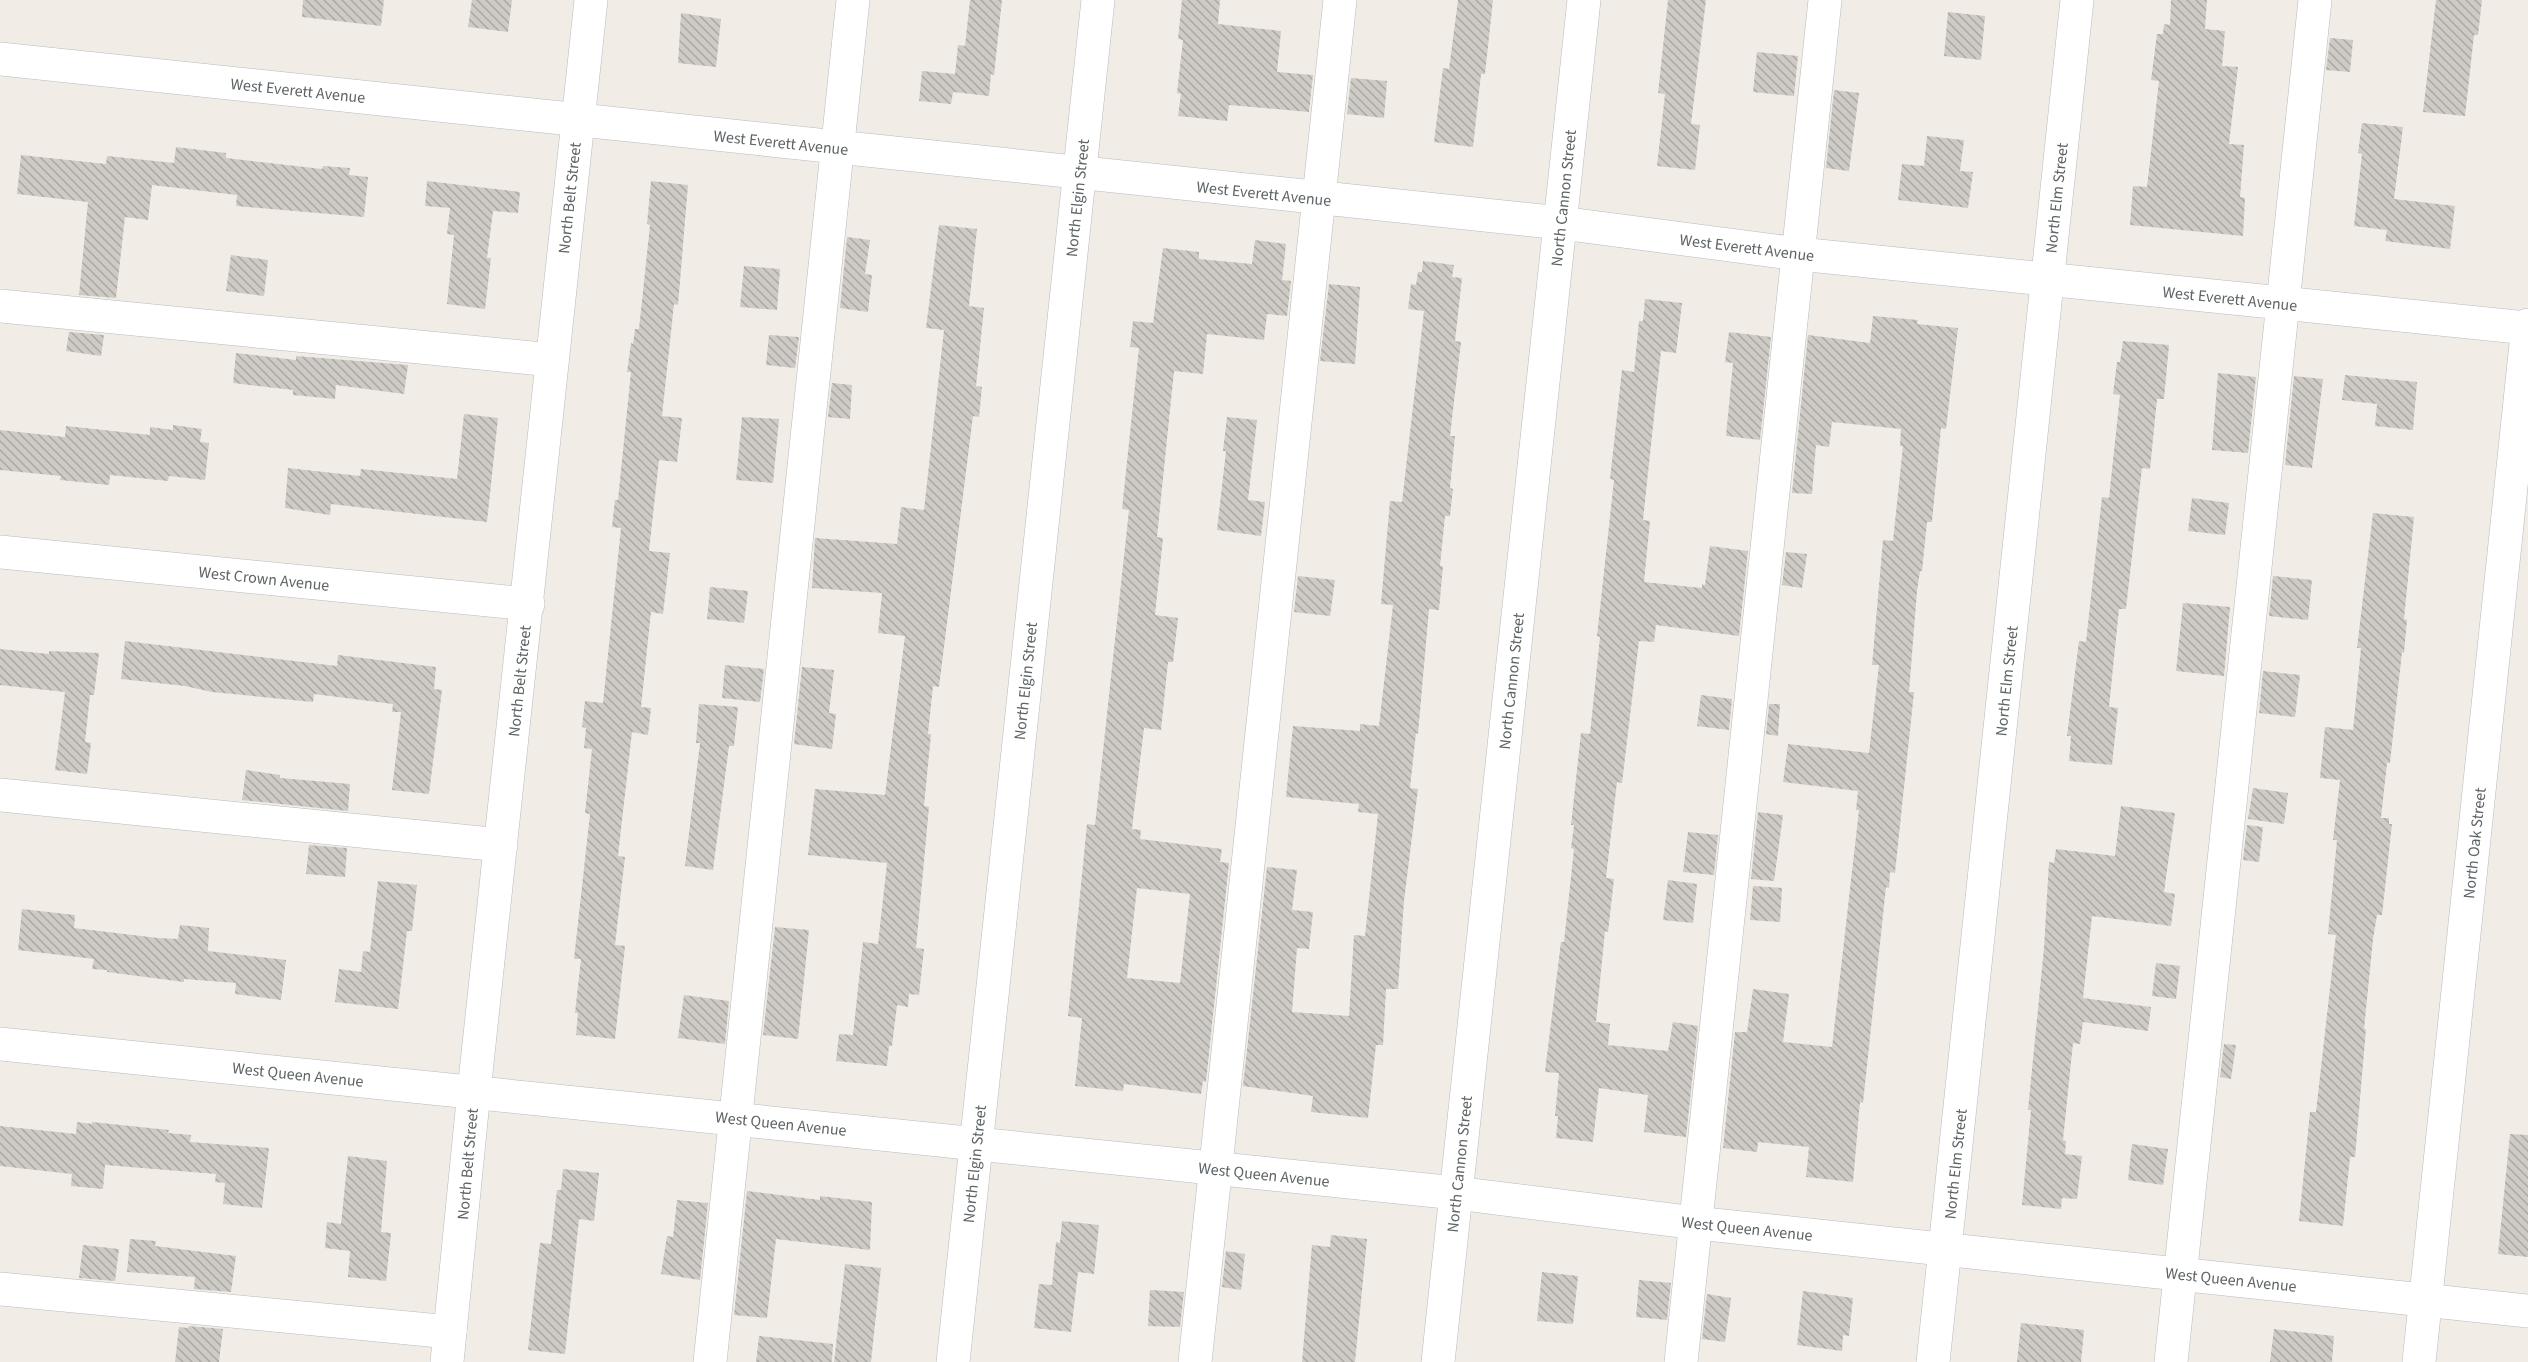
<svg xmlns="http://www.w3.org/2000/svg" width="2528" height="1362" font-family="'Source Sans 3',sans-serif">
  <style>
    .building { fill: url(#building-back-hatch); fill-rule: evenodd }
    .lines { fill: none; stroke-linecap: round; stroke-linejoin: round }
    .minor-casing { stroke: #b7babd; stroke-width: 34 }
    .minor { stroke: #fff; stroke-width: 33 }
    .labels { text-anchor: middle; stroke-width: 5; stroke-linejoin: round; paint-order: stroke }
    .street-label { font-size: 16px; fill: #5e6467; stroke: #fff }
  </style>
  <defs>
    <pattern id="building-back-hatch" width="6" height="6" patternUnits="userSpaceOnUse" patternTransform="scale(1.5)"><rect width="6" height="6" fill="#cecac5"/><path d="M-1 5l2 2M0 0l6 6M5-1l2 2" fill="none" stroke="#aaa8a4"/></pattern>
  </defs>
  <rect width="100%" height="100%" fill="#f1ede6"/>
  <g class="building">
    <path d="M303 0H384L381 26 302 17Z"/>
    <path d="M472 0H512L508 32 468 27Z"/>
    <path d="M970 0H1002L994 75 991 74 989 96 953 92 951 104 919 101 922 71 955 74 958 45 965 46Z"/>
    <path d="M1182 0H1220L1218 24 1281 31 1277 72 1313 75 1309 112 1229 105 1227 121 1178 116 1181 94 1177 93 1183 40 1178 39Z"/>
    <path d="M1458 0H1493L1485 74H1481L1473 147 1434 142 1443 68 1449 69Z"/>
    <path d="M1668 0H1706L1691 124 1700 125 1695 170 1657 166 1665 94 1658 93Z"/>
    <path d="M2171 0H2207L2205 29 2225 31 2222 66 2238 67 2229 144 2244 145 2240 197 2245 198 2243 236 2130 225 2133 186 2147 187 2159 81 2151 80 2157 34H2163L2164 24 2170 25Z"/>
    <path d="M2436 0H2482L2478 35H2474L2465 116 2423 112Z"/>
    <path d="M1948 12 1985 16 1981 60 1944 56Z"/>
    <path d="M681 13 721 19 716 67 678 63Z"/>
    <path d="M2330 38 2353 40 2350 72 2326 70Z"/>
    <path d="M1757 52 1798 56 1794 96 1753 92Z"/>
    <path d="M1351 78 1387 81 1384 118 1347 114Z"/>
    <path d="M1834 90 1859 93 1849 171 1826 168Z"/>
    <path d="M2362 123 2403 127 2394 199 2455 206 2450 249 2385 241 2387 230 2354 226 2362 154 2358 153Z"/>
    <path d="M1927 136 1964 140 1960 171 1973 172 1968 208 1898 200 1902 164 1924 166Z"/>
    <path d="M176 147 226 153V158L322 169 323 166 350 168 349 175 368 177 364 217 236 206 237 195 152 185 148 220 125 217 116 298 79 295 88 202 17 194 21 155 106 164 107 156 174 163Z"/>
    <path d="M427 181 520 192 518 213 493 211 487 258H491L485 309 447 304 454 235 447 234 450 208 425 206Z"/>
    <path d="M651 181 688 185 678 305 674 304 662 416 682 418 677 462 659 460 649 551 670 553 663 614 651 612 641 707 651 708 648 735 632 732 618 856 625 857 615 945 625 946 615 1039 576 1035 578 1013H575L581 959H574L590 814 585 813 592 749 584 748 586 728 582 727 585 701 603 703 621 528 612 527 615 500H618L631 372H627L631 343 633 344 635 329H639L650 225 647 224Z"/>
    <path d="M939 225 977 229 969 306 984 308 976 386 982 387 979 417 973 416 939 687 933 686 928 734H931L924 806 929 807 916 948 924 949 919 995 909 994 908 1007 897 1005 892 1046H889L887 1066 836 1061 839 1034 853 1035 863 942 878 944 887 863 808 855 815 789 885 795 905 636 878 633 882 593 812 588 815 538 897 544 901 507 924 510 944 330 926 328Z"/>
    <path d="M847 237 870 240 865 274 872 275 868 312 840 308Z"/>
    <path d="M1255 240 1286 244 1282 280 1291 281 1287 316 1267 314 1264 340 1207 334 1203 374 1174 371 1157 537 1163 538 1155 615 1178 618 1173 662H1168L1161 730 1144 728 1132 829 1141 830 1140 839 1222 849 1220 862 1229 863 1206 1082 1203 1081 1201 1094 1124 1084 1123 1091 1075 1086 1082 1018 1068 1016 1087 824 1095 825 1129 510 1122 509 1139 348 1130 347 1133 321 1153 323 1163 248 1199 252V259L1252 264ZM1137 888 1190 894 1180 983 1127 978Z"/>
    <path d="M231 255 268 260 264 296 226 291Z"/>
    <path d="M1423 261 1454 265 1452 277 1462 278 1455 341 1461 342 1450 436H1455L1450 488 1453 489 1450 516H1445L1440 566H1443L1439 610 1429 609 1418 734 1416 733 1410 788 1418 789 1404 901 1398 989H1386L1383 1045H1376L1368 1118 1311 1112 1313 1096 1243 1086 1267 867 1297 870 1292 910 1313 912 1309 949 1297 948 1292 1012 1349 1016 1354 935 1365 936 1378 814 1358 812 1359 804 1286 797 1293 726 1360 731V724L1379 726 1393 605 1381 604 1390 501 1402 502 1424 311 1408 309 1411 284 1416 285 1418 272H1422Z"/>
    <path d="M744 266 780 269 777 310 740 307Z"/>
    <path d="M1329 284 1360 287 1355 364 1320 361Z"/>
    <path d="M1645 299 1682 303 1676 353 1661 351 1643 520 1650 521 1644 582 1702 588V584L1705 585 1710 546 1748 551 1739 636 1656 625 1654 642 1639 641 1622 783 1617 782 1606 878 1614 879 1608 932 1605 931 1596 1022 1610 1024 1608 1045 1668 1051 1673 1022 1698 1026 1686 1137 1644 1132 1648 1095 1599 1088 1593 1142 1556 1138 1558 1116H1555L1559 1073 1545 1072 1561 942H1564L1574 849 1571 848 1574 825H1571L1581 733 1590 734 1600 637 1597 636 1614 480 1610 479 1622 370 1634 372 1639 321H1643Z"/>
    <path d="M1873 316 1918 320 1917 324 1958 328 1946 429 1941 428 1932 522H1927L1922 571H1920L1917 591 1909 692H1914L1895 873 1890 872 1889 888 1886 887 1863 1103 1860 1102 1853 1182 1806 1177 1809 1147 1758 1142 1757 1152 1723 1148 1735 1032H1747L1753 989 1789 994 1783 1042 1832 1047 1859 810H1856L1858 791 1783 782 1788 744 1869 753 1879 665H1872L1883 540 1893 541 1903 446H1900L1901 429 1832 422 1829 447 1816 445 1812 494 1792 493 1808 335 1870 343Z"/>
    <path d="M69 332 104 335 101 356 66 351Z"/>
    <path d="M1729 332 1771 337 1760 440 1726 436 1733 363 1725 362Z"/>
    <path d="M769 335 799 337 795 368 766 365Z"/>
    <path d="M2123 341 2169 345 2164 399H2157L2150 469 2142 468 2126 609H2119L2109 707 2118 708 2112 765 2069 761 2071 736H2067L2079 641 2086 642 2102 497 2109 498 2120 395 2113 394 2117 362H2120Z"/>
    <path d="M236 353 296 360V356L408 365 404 394 336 385 335 399 293 395V390L233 383Z"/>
    <path d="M2218 373 2256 377 2248 453 2212 450Z"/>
    <path d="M2345 375 2417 382 2413 430 2375 426 2377 404 2342 400Z"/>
    <path d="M2294 376 2323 379 2312 468 2285 465Z"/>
    <path d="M832 383 852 385 850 419 828 417Z"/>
    <path d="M464 414 498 418 487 522 331 504 330 515 285 508 288 468 360 476 361 469 457 479Z"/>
    <path d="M742 417 779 419 773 483 736 480Z"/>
    <path d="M1227 417 1257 420 1248 500 1265 502 1261 536 1217 530 1226 451H1223Z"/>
    <path d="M173 425 202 429 200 442 209 443 205 480 169 476 168 481 110 475 109 485 60 480 61 476 0 470V430L65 437 66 426 150 435V427L173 430Z"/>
    <path d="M2192 498 2229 503 2225 535 2188 531Z"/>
    <path d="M2373 513 2414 517 2404 619 2407 620 2404 653 2402 652 2390 763H2387L2381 818H2389V824H2392L2382 915H2377L2373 939 2364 1029H2366L2355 1157H2350L2343 1226 2299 1221 2310 1112H2316L2336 935 2328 934 2337 840H2333L2340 780 2320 778 2325 727 2353 730 2361 648H2357Z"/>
    <path d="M1786 552 1807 554 1802 588 1782 585Z"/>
    <path d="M1298 576 1335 580 1330 616 1294 612Z"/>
    <path d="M2273 576 2312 580 2308 620 2269 616Z"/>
    <path d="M710 587 748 591 744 623 707 619Z"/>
    <path d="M2183 603 2230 607 2224 676 2176 671Z"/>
    <path d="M125 641 337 666 338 655 436 667 434 689 442 690 429 794 392 790 401 712H392L393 704 314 694 313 702 212 692 185 686 121 679Z"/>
    <path d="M0 649 49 654V651L99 653 94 695H90L85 742 91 743 87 774 55 770 65 692 0 685Z"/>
    <path d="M725 665 764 669 760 702 722 698Z"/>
    <path d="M802 667 834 670 829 713 836 714 832 749 794 744Z"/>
    <path d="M2263 671 2300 675 2295 717 2259 713Z"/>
    <path d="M1701 695 1732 699 1729 730 1697 726Z"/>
    <path d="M699 704 738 707 734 746H729L713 870 685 866 700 743H696Z"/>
    <path d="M1769 704H1780L1778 736 1766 734Z"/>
    <path d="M246 770 280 775V778L350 784 348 811 242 800Z"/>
    <path d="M2253 788 2288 793 2284 824 2248 819Z"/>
    <path d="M2121 806 2175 813 2164 892 2175 894 2171 926 2092 916 2083 998 2151 1007 2148 1031 2083 1022 2080 1044 2073 1043 2063 1140 2066 1141 2065 1154 2082 1156 2077 1199 2062 1198 2061 1209 2022 1205 2031 1110H2028L2044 948 2049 862 2054 863 2056 849 2115 856Z"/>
    <path d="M1758 812 1783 815 1774 881 1751 879Z"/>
    <path d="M2247 825 2263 827 2259 862 2243 860Z"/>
    <path d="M1688 832 1718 835 1714 875 1683 872Z"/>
    <path d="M309 845 347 848 345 877 306 874Z"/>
    <path d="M1668 880 1697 884 1693 923 1663 920Z"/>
    <path d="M378 881 417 885 412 931H407L398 1009 335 1002 339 969 361 972 363 951 370 952Z"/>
    <path d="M1753 886 1782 888 1780 922 1750 920Z"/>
    <path d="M22 909 75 915 74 928 158 938 178 939 180 925 209 928 208 951 286 960 281 1000 235 994 236 983 184 979V982L107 972V970L92 969 94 959 18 950Z"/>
    <path d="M775 927 809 930 798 1039 763 1035Z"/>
    <path d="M2156 963 2180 966 2176 999 2152 996Z"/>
    <path d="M684 995 729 1001 725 1044 678 1038Z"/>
    <path d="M2224 1044 2236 1045 2231 1079 2220 1077Z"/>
    <path d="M77 1122 92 1124V1122L169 1130 168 1133 191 1135 190 1142 269 1148 262 1208 223 1204 225 1183 215 1182 216 1174 105 1165 103 1189 71 1186 72 1174 0 1166V1126L76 1134Z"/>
    <path d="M2510 1134 2528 1135V1257L2498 1254Z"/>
    <path d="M2132 1144 2168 1149 2163 1185 2128 1180Z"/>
    <path d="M348 1156 387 1161 381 1232 391 1233 386 1281 348 1277 350 1251 325 1248 327 1222 341 1224Z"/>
    <path d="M563 1169 599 1173 594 1221 579 1219 565 1354 528 1350 540 1243 551 1244 557 1190H561Z"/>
    <path d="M747 1191 820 1200V1196L872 1202 870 1250 776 1239 767 1318 734 1315Z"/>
    <path d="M677 1200 708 1203 700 1280 661 1274 667 1236 673 1237Z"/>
    <path d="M1062 1221 1099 1225 1094 1274 1078 1272 1071 1332 1034 1328 1039 1284 1052 1285 1056 1242 1060 1243Z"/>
    <path d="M1331 1235 1367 1239 1355 1362H1302L1312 1245 1330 1247Z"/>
    <path d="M130 1239 156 1241 155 1246 236 1256 231 1292 194 1289 195 1277 127 1272Z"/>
    <path d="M83 1245 119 1249 115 1281 79 1278Z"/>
    <path d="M1226 1251 1245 1254 1241 1290 1222 1287Z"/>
    <path d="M845 1264 881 1268 871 1362H834Z"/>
    <path d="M1542 1272 1578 1276 1573 1324 1537 1321Z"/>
    <path d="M1639 1280 1671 1283 1667 1320 1636 1317Z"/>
    <path d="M1150 1290 1184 1292 1180 1327 1148 1326Z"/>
    <path d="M1803 1291 1853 1298 1849 1336 1843 1335 1842 1351 1797 1345Z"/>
    <path d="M1707 1294 1731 1298 1725 1342 1702 1339Z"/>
    <path d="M2021 1323 2084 1330 2081 1362H2017Z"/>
    <path d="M189 1326 223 1329 219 1362H175L179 1327 188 1328Z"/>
    <path d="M2274 1329 2334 1336 2332 1362H2270Z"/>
    <path d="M759 1336 833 1344 832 1362H756Z"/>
  </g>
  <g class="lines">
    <g class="minor-casing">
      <g id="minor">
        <path d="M0 59 1561 223 1799 254 2528 328"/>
        <path d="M0 306 552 360"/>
        <path d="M0 552 528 604"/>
        <path d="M0 795 501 845"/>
        <path d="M0 1044 1456 1193 1696 1223 2528 1311"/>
        <path d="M0 1289 450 1332"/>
        <path d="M447 1362 474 1091 591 0"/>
        <path d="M710 1362 853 0"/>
        <path d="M953 1362 1098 0"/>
        <path d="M1195 1362 1340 0"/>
        <path d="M1438 1362 1584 0"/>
        <path d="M1681 1362 1825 0"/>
        <path d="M1933 1362 2077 0"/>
        <path d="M2171 1362 2315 0"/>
        <path d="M2419 1362 2528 325"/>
      </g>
    </g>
    <use href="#minor" class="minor"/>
  </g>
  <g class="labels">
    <g class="street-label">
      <text transform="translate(298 90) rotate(6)" y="6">West Everett Avenue</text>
      <text transform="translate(781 142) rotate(6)" y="6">West Everett Avenue</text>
      <text transform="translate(1264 193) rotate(6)" y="6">West Everett Avenue</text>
      <text transform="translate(569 198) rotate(-84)" y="6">North Belt Street</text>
      <text transform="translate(1077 198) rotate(-84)" y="6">North Elgin Street</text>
      <text transform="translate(1563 198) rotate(-84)" y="6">North Cannon Street</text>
      <text transform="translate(2056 198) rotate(-84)" y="6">North Elm Street</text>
      <text transform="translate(1747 247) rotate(7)" y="6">West Everett Avenue</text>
      <text transform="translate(2230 298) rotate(6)" y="6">West Everett Avenue</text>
      <text transform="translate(264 578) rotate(6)" y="6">West Crown Avenue</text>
      <text transform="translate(519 681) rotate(-84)" y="6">North Belt Street</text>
      <text transform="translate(1025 681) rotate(-84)" y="6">North Elgin Street</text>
      <text transform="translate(1511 681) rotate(-84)" y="6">North Cannon Street</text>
      <text transform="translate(2006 681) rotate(-84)" y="6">North Elm Street</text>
      <text transform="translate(2474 843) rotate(-84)" y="6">North Oak Street</text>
      <text transform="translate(298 1074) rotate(6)" y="6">West Queen Avenue</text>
      <text transform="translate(781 1123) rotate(6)" y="6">West Queen Avenue</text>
      <text transform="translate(467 1164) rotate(-85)" y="6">North Belt Street</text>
      <text transform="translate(974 1164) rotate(-84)" y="6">North Elgin Street</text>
      <text transform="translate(1459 1164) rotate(-84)" y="6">North Cannon Street</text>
      <text transform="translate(1955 1164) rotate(-84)" y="6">North Elm Street</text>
      <text transform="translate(1264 1174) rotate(6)" y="6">West Queen Avenue</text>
      <text transform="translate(1747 1228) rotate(6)" y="6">West Queen Avenue</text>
      <text transform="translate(2231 1279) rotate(6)" y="6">West Queen Avenue</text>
    </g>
  </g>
</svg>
